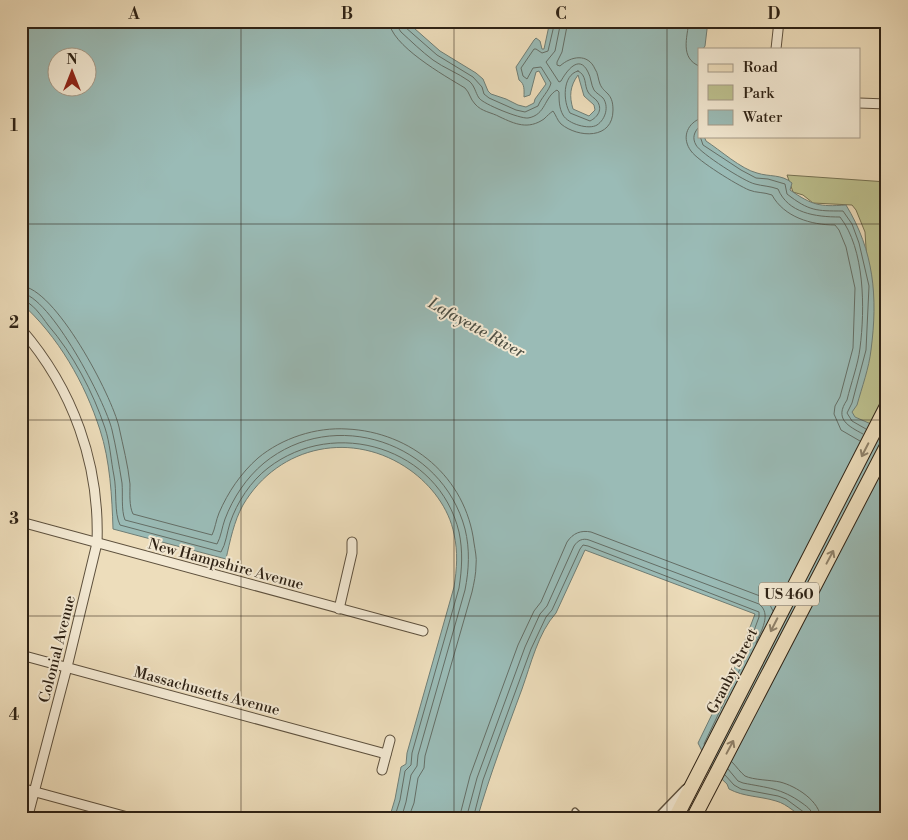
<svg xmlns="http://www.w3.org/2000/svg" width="908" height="840" font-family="'Libre Bodoni',serif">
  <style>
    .green { fill: #bcc08e; stroke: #757152 }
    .water { fill: #9abbb6; stroke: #6f7e76; fill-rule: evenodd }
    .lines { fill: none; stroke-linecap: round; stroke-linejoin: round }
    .shore { stroke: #646e66; stroke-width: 1 }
    .service-casing { stroke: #5e513e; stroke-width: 7 }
    .minor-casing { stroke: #5e513e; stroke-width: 11 }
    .tertiary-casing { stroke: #5e513e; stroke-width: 14 }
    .primary-casing { stroke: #2e2215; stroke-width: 16 }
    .service { stroke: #f3e9d3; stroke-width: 4.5 }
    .minor { stroke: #f3e9d3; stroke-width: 9 }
    .tertiary { stroke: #f3e9d3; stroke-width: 11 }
    .primary { stroke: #edddbb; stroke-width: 14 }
    .oneway { stroke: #8e8068 }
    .grid { fill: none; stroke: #2e2215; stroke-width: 1; stroke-opacity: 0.55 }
    .labels { text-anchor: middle; stroke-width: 4; stroke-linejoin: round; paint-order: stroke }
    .shield { fill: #f3e9d3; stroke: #695e4e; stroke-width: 1 }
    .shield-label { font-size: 14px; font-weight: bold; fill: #2e2215 }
    .street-label { font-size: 15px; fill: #2e2215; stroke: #f3e9d3 }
    .water-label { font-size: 16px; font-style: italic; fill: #4e5045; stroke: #f3e9d3 }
    .neatline { fill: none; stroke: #2e2215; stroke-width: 2 }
    .grid-label { font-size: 16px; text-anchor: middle; font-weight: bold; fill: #2e2215 }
  </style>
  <rect width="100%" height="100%" fill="#edddbb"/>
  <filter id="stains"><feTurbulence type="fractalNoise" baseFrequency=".004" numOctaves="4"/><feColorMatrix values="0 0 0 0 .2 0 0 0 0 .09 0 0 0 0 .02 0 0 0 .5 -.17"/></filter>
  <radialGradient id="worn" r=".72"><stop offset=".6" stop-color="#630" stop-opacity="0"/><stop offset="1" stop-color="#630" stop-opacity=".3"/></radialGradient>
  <path class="green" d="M787 175 887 182V445L846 412 869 295 865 232 856 210 852 205 813 203 803 195 793 192Z"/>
  <path class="water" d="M21 21H406L440 51 476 73 483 79 488 91 491 94 506 99 518 105 526 107 534 103 535 99 546 84 539 71 536 72 530 95 524 97C524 90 525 84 519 80L516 67 534 40 536 38 540 41 542 49H544L550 21H708L705 46 703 49H699L698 117 699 136H704L706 141C720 150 741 169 757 173 769 177 782 174 792 183L790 190C812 205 819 207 846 205 874 251 878 297 871 350 869 368 862 387 857 405L852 412 855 417 887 431V819H808C796 815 788 804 776 801 760 796 744 797 729 789L727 784 711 769 698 743 735 667 755 614 585 550 556 613C538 633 531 664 522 689 506 732 490 775 477 819H389L395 799 401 767 406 764 407 753 454 587C457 568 458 552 454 534 449 508 431 485 410 470 354 430 279 444 243 505 234 521 230 541 226 559L113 529C112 497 110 460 100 430 85 383 58 336 21 303ZM58 58H88V88H58ZM578 75 584 96 594 105 595 110 589 116 573 109C569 96 570 86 578 75Z"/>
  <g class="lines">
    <g class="shore">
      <path d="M389 21C390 45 445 76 465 88 470 93 470 99 475 104 482 112 491 112 500 117 515 124 528 130 544 119 547 116 550 113 553 111 556 115 557 120 561 124 578 138 613 140 613 110 613 92 604 94 600 84 598 79 598 73 595 69 588 53 571 56 560 66L557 65V62L562 52 568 21"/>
      <path d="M397 21V26L401 32C411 41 421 51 433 60 444 68 458 73 469 81 475 86 475 92 479 98 483 104 520 119 528 118 546 115 544 97 557 90L559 92C559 100 559 108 563 115 568 124 589 130 597 125 606 119 609 106 603 98 600 95 596 93 594 90 591 85 591 77 588 72 579 53 566 72 561 81L559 82 546 62 555 51 561 21"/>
      <path d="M403 21 405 27 437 55 473 77 482 87 484 94 489 98 516 110 525 112 538 106C541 98 549 91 551 83L541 67 533 68 527 79 523 76 521 68 534 49H536L542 53 548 51 555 21"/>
      <path d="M689 21C687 38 680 58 699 66"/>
      <path d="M578 71C587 75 584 85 588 92 590 96 595 98 597 101 603 109 598 117 590 121L570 113C563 102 562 75 578 71Z"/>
      <path d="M699 119C686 125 682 139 691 151 698 161 737 185 749 190 756 193 764 192 772 195 784 217 811 225 835 225L839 230 846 247 855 288 853 348 840 397 835 406 834 414 841 430 860 441"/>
      <path d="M699 127C694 132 692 138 696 145 700 153 745 182 755 184 762 186 770 186 778 189 788 213 815 217 840 217 865 249 865 309 860 348 858 365 851 383 847 400 834 419 848 426 863 434"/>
      <path d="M700 136 703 145 741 170 756 178 768 179 785 184 787 194C809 211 816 211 843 211L852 224 859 243 869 286 866 350 852 403 847 413 852 421 866 429"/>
      <path d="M21 286C55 287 112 396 119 427 123 446 128 465 130 484 130 494 129 506 133 514L212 535C215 529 216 520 219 513 228 492 241 473 258 458 282 438 316 427 347 429 411 432 466 477 474 543 475 550 477 558 476 565 476 574 474 583 472 592L425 756 424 768 418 778 414 803 408 819"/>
      <path d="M21 293C50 295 106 403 112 430 116 447 119 465 122 483 123 494 121 510 125 520L217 544C221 537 222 527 225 519 233 498 246 478 264 463 334 406 442 442 465 529 470 549 469 570 465 590L418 755 417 766 411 775 406 802 401 819"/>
      <path d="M21 300C32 301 42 317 48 325 73 354 93 392 105 428 110 443 111 461 114 476 117 491 114 513 120 525L221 552C226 544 227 532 230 523 237 502 251 481 268 468 335 416 439 448 459 532 463 551 462 569 459 588L412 753 411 765 405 771 400 800 394 819"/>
      <path d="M732 762C736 766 741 773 745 776 753 780 771 780 780 782 796 786 820 801 821 819"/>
      <path d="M728 769 738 781 743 783C768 788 781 788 802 803 809 808 813 811 813 819"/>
      <path d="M725 775 734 785 741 789 778 796 786 799 805 813 807 819"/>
      <path d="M459 819 470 776 518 645 534 611 541 602 567 542C573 533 581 530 591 532L760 596 769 603 773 611"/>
      <path d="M466 819 477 778 525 647 540 614 547 606 574 546C578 540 583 538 589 540L759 604C772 614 761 631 756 643"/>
      <path d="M473 819 483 780 531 649 546 617 552 610 580 549 583 545 588 546 759 612V617L740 669 704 744"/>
    </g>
    <g class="service-casing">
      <g id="service">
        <path d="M887 234 884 241 887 277"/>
        <path d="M575 811 583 819"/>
      </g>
    </g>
    <g class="minor-casing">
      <g id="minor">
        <path d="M776 49 779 21"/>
        <path d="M859 103 887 104"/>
        <path d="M21 329C73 389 100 464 97 543L67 667 27 819"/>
        <path d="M21 522 423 631"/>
        <path d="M339 609 352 553V542"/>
        <path d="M21 655 386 754"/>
        <path d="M382 770 390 740"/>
        <path d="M21 788 135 819"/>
      </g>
    </g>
    <g class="tertiary-casing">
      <path id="tertiary" d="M659 819 687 790"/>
    </g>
    <g class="primary-casing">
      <g id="primary">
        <path d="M675 819 887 406"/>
        <path d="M693 819 887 446"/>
      </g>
    </g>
    <use href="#service" class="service"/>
    <use href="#minor" class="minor"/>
    <use href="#tertiary" class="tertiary"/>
    <use href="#primary" class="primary"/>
  </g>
  <defs><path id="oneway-shaft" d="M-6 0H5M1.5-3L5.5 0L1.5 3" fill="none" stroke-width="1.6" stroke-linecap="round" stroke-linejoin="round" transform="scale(1.25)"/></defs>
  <g class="oneway">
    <use href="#oneway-shaft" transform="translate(865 450) rotate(117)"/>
    <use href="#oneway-shaft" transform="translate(830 557) rotate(-62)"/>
    <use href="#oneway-shaft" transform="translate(774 625) rotate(117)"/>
    <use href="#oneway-shaft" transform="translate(730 747) rotate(-62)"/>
  </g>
  <path class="grid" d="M241 21V819M454 21V819M667 21V819M21 224H887M21 420H887M21 616H887"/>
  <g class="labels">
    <rect class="shield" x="759" y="582.5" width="60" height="23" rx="4"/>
    <g class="shield-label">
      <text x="789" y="599">US 460</text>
    </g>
    <g class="street-label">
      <text transform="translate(226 564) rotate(15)" y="5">New Hampshire Avenue</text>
      <text transform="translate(57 649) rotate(-76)" y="5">Colonial Avenue</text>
      <text transform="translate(732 671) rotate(-63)" y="5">Granby Street</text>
      <text transform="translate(207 691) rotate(15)" y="5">Massachusetts Avenue</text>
    </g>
    <g class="water-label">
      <text transform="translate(477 327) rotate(29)" y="6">Lafayette River</text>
    </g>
  </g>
  <rect width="908" height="840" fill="none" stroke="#edddbb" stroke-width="55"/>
  <rect x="698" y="48" width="162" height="90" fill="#f3e9d3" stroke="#a49987"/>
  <rect x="708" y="64" width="25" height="8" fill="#edddbb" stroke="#a49987"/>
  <text x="743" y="72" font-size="15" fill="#2e2215">Road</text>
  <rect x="708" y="85" width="25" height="15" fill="#bcc08e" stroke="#a49987"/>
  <text x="743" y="98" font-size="15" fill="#2e2215">Park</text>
  <rect x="708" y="110" width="25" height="15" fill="#9abbb6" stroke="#a49987"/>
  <text x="743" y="122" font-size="15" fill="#2e2215">Water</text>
  <g transform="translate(72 72)"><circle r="24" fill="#f3e9d3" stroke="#a49987"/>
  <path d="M0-4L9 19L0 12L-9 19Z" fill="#8f2418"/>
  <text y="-8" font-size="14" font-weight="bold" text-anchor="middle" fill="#2e2215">N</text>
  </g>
  <rect x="28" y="28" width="852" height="784" class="neatline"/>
  <g class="grid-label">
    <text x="134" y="19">A</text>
    <text x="347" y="19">B</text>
    <text x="561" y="19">C</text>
    <text x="774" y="19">D</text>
    <text x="14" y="131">1</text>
    <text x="14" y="328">2</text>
    <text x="14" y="524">3</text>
    <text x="14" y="720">4</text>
  </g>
  <rect width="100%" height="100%" filter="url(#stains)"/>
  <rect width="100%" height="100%" fill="url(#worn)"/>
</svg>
